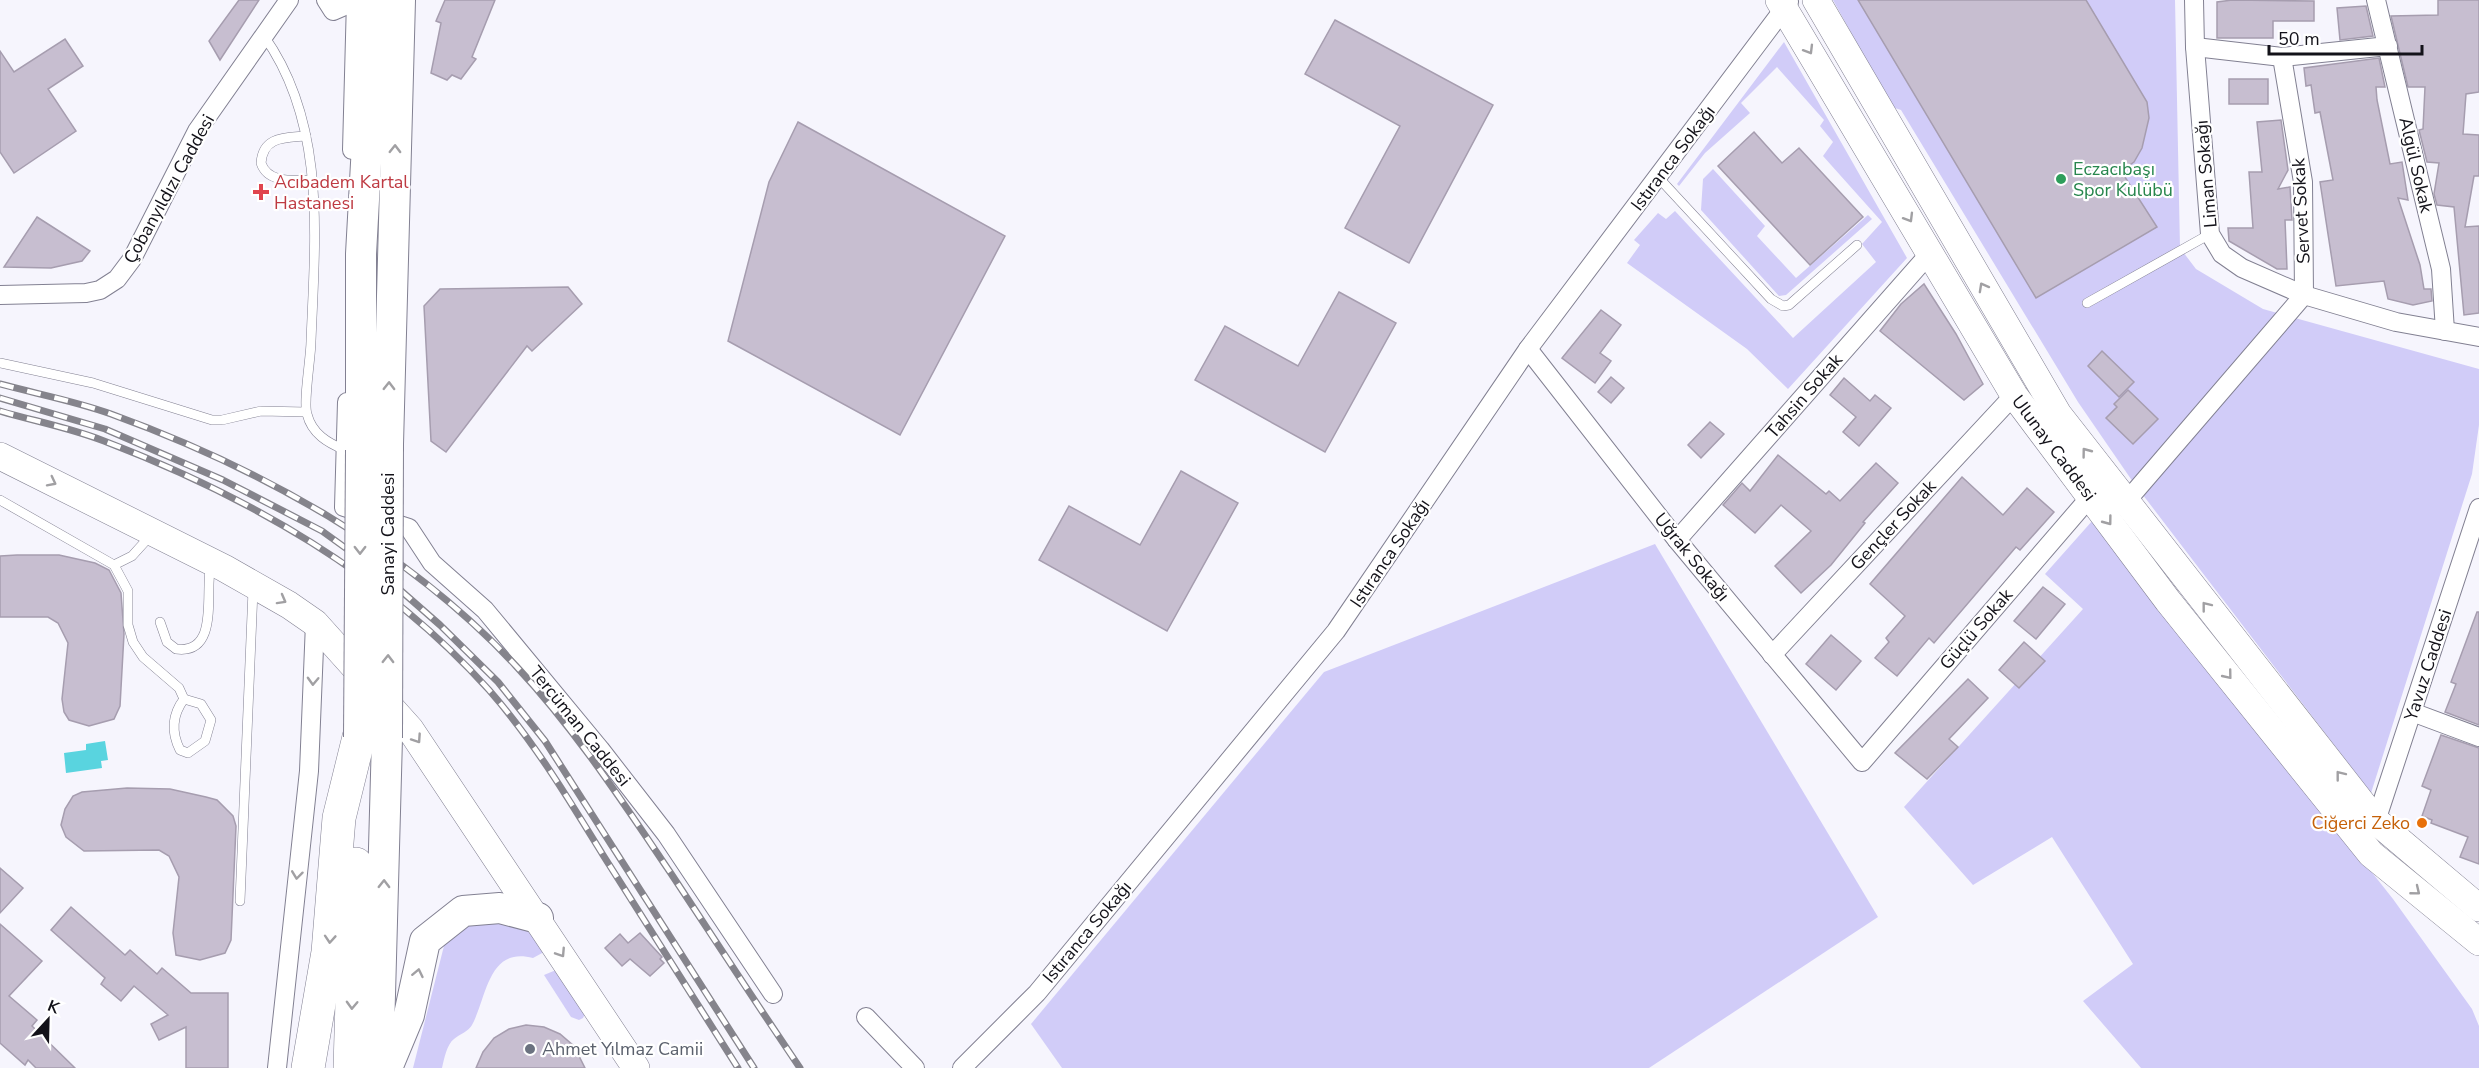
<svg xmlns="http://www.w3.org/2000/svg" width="2479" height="1068" font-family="'Nunito Sans',sans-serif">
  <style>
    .green { fill: #d1ccf8 }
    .water { fill: #59d4df }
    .building { fill: #c7bed0; stroke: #a69daf; stroke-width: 1.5 }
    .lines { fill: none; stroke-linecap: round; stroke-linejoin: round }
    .lane-casing { stroke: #828092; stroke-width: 10 }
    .street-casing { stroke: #828092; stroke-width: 20 }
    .secondary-casing { stroke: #828092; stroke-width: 28 }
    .primary-casing { stroke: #828092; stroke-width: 32 }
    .highway-casing { stroke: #828092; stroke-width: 34 }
    .lane { stroke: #fff; stroke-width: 9 }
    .street { stroke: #fff; stroke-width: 18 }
    .secondary { stroke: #fff; stroke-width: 27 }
    .primary { stroke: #fff; stroke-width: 30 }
    .highway { stroke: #fff; stroke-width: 33 }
    .rail-casing { stroke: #85848c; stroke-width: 7 }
    .rail { stroke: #fff; stroke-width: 4.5; stroke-dasharray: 14; stroke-linecap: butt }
    .primary-bridge-casing { stroke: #828092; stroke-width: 32; stroke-linecap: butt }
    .primary-bridge { stroke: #fff; stroke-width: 30 }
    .oneway { stroke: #a1a0a3 }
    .leisure-dot { fill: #2e9e5b; stroke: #fff; stroke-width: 2 }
    .health-dot { fill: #e0444e; stroke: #fff; stroke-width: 2 }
    .food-dot { fill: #e8710a; stroke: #fff; stroke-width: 2 }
    .worship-dot { fill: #6b7280; stroke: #fff; stroke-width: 2 }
    .labels { text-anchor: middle; stroke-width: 4.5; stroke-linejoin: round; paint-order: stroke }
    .street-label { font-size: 18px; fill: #131219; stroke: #fff }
    .leisure-label { font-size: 18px; fill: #27864d; stroke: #fff; text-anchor: start }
    .health-label { font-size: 18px; fill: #be3a42; stroke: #fff; text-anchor: start }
    .food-label { font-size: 18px; fill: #c56008; stroke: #fff; text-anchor: end }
    .worship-label { font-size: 18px; fill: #5b616d; stroke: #fff; text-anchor: start }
  </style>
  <rect width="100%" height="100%" fill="#f6f5fd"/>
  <g class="green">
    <path d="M1833 0H2175L2180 248 2196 269 2263 309 2479 369V425L2472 474 2371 793 2133 482 2078 402 1901 110 1892 107Z"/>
    <path d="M1784 42 1907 258 1788 389 1747 349 1627 263 1640 245 1634 240 1658 213 1666 219 1675 211 1793 338 1876 262 1862 244 1882 222 1823 156 1833 142 1820 126 1824 120 1777 67 1741 103 1750 113 1705 153 1679 186 1677 184Z"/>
    <path d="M1713 169 1765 226 1757 236 1796 278 1868 215 1872 219 1786 295 1779 296 1701 210 1703 179Z"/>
    <path d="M2093 520 2393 899 2472 1009 2479 1026V1068H2141L2083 1001 2133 964 2052 837 1973 885 1904 807 2083 609 2045 574Z"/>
    <path d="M1655 544 1878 917 1649 1068H1062L1031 1024 1324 672Z"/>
    <path d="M510 919 530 930 544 952 533 958C488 946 487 997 472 1025 469 1031 460 1034 454 1039 447 1044 444 1059 442 1068H413L446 938 475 921Z"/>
    <path d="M556 970 585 1014 583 1018 579 1020 571 1017 544 975Z"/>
  </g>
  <path class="water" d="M105 741 108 760 101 761 102 768 66 773 64 753 86 750V744Z"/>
  <g class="building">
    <path d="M239 0H259L220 60 209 41Z"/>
    <path d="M445 0H495L472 57 476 59 461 79 452 75 447 80 431 73 441 23 436 21Z"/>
    <path d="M1858 0H2086L2147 102 2149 118 2142 148 2134 162 2121 171 2157 227 2036 298Z"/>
    <path d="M2232 0 2314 1V21H2273V38H2217V2Z"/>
    <path d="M2438 0H2479V92L2466 94 2463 134 2479 135V176H2474L2465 227 2479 226V313L2464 315 2454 207 2437 205 2434 194 2439 163 2427 162 2419 130 2423 129 2425 87H2408L2391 16 2438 15Z"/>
    <path d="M2366 6 2373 36 2340 40 2337 8Z"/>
    <path d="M1335 20 1493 105 1409 263 1345 228 1400 126 1305 74Z"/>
    <path d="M65 39 83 66 48 89 76 131 14 173 0 152V51L14 72Z"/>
    <path d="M2379 58 2385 87H2376L2377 100 2390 164 2402 162 2408 200 2398 198 2420 265 2424 289H2431L2432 301 2413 305 2388 299 2384 281 2336 286 2320 182 2333 180 2320 112 2315 113 2311 85 2306 86 2304 68Z"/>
    <rect x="2229" y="79" width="39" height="25"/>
    <path d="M2281 120 2288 170 2278 189 2290 187 2292 220H2285L2287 269H2277L2229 241 2228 228H2253L2249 172H2262L2257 122Z"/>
    <path d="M798 122 1005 236 900 435 728 341 769 182Z"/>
    <path d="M1754 132 1782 163 1799 148 1863 217 1810 265 1718 166Z"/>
    <path d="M37 217 90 251 82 261 51 268 4 267Z"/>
    <path d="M1924 284 1956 334 1983 384 1964 400 1880 331 1901 304Z"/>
    <path d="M568 287 582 304 532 351 527 346 446 452 431 441 424 306 440 289Z"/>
    <path d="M1339 292 1396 323 1325 452 1195 380 1225 326 1298 366Z"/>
    <path d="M1601 310 1621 325 1600 353 1611 361 1595 383 1562 358Z"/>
    <path d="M2102 351 2134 382 2119 397 2088 366Z"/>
    <path d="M1611 377 1624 388 1611 403 1598 392Z"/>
    <path d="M1844 378 1870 401 1875 395 1891 408 1859 446 1843 432 1856 417 1830 395Z"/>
    <path d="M2128 390 2158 419 2133 444 2106 418 2117 407 2114 404Z"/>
    <path d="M1710 422 1724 434 1701 458 1688 445Z"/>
    <path d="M1778 455 1826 494 1829 491 1840 501 1876 463 1898 483 1863 522 1865 523 1831 565 1801 593 1775 566 1811 531 1781 505 1755 533 1723 505 1742 483 1750 491Z"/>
    <path d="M1181 471 1238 503 1167 631 1039 560 1069 506 1140 545Z"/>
    <path d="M1962 477 2003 515 2027 488 2054 512 2020 550 2016 547 1934 643 1929 638 1897 676 1875 658 1889 642 1886 638 1905 616 1870 584Z"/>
    <path d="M17 555H59L95 563 109 570 121 593 124 634 120 706 114 719 89 726 69 720 64 712 62 699 68 643 58 623 48 617H0V556Z"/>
    <path d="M2043 587 2065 604 2036 639 2014 621Z"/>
    <path d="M2477 612H2479V725L2445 712 2456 684 2451 682Z"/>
    <path d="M1831 635 1861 661 1836 690 1806 664Z"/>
    <path d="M2024 642 2045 661 2019 688 1999 670Z"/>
    <path d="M1968 679 1988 698 1949 739 1958 747 1927 779 1895 753Z"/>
    <path d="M2441 735 2479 748V864L2460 857 2468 837 2431 823 2432 820 2422 816 2431 790 2422 786Z"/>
    <path d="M127 788 170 789 206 797 217 800 233 816 236 826 231 940 225 953 200 960 176 955 173 933 179 877 169 856 159 850 84 851 66 837 61 825 65 809 73 796 82 792Z"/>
    <path d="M0 868 23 888 0 913Z"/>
    <path d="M71 907 125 955 130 950 157 974 162 968 191 993H228V1068H186V1027L159 1040 151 1024 168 1015 134 986 121 1001 101 984 105 978 51 930Z"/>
    <path d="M0 924 42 961 9 996 37 1020 32 1026 75 1068H36L28 1060 25 1065 0 1043Z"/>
    <path d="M640 933 662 957 660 959 664 963 650 976 630 959 622 966 605 948 620 934 628 943Z"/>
    <path d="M526 1025 544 1027 560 1034 574 1046 585 1068H476L483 1052 494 1038 509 1029Z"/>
  </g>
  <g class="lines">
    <g class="lane-casing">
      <g id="lane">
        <path d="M264 36C327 124 315 239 311 341 311 357 303 402 307 414 312 434 328 443 345 450"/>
        <path d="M306 136C285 138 263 136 261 163 268 184 294 180 313 180"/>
        <path d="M1658 177 1771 299 1783 306 1789 305 1857 245"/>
        <path d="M2087 303 2210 234"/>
        <path d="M0 363 93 383 212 420H222L261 411 306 412"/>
        <path d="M0 500 114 565 128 591V625L133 642 143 657 179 688 184 699"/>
        <path d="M114 565 132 556 151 535"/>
        <path d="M160 622 167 642 176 649C221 655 204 589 211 564"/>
        <path d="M184 699 201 704 211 720 205 741 188 753 180 750C171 732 172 715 184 699Z"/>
        <path d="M240 901 253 590"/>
      </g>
    </g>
    <g class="street-casing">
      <g id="street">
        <path d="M326 0 333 11 356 1"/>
        <path d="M2194 0 2195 47 2210 234 2222 254 2242 268 2304 295 2396 322 2479 337"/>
        <path d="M2376 0 2441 269 2445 331"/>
        <path d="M2195 47 2282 57 2388 46"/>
        <path d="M352 150 356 0"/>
        <path d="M0 295 86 293 100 290 117 279 132 259 197 131 289 0"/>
        <path d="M1528 349 1677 540 1862 762 2090 497"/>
        <path d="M347 402 344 507 409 528 432 563 485 610 600 749 666 834 773 994"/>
        <path d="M2125 503 2304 295 2303 182 2282 57"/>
        <path d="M1677 540 1930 253"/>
        <path d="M1772 655 2014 395"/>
        <path d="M2412 712 2479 737"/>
        <path d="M2376 821 2479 508"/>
        <path d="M866 1017 915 1068"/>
        <path d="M277 1068 309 771 315 623"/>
        <path d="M962 1068 1037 993 1336 631 1528 349 1789 2"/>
      </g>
    </g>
    <g class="secondary-casing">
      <g id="secondary">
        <path d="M1779 0 2014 395 2168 601 2371 854 2479 942"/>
        <path d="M1816 0 2058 414 2376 821 2479 908"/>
        <path d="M0 456 224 568 289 605 315 623 410 729 636 1068"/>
      </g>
    </g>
    <g class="primary-casing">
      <g id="primary">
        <path d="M388 444 400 0"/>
        <path d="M361 450V254L375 0"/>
        <path d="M378 1068 387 738"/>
        <path d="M387 1068 409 1015 425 941 463 911 500 908 538 918"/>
      </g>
    </g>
    <g class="highway-casing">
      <g id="highway">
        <path d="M308 1068 328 952 339 818 359 737"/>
        <path d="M350 1068 356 864"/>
      </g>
    </g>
    <use href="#lane" class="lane"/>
    <use href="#street" class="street"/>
    <use href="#secondary" class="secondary"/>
    <use href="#primary" class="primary"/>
    <use href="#highway" class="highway"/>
    <g class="rail-casing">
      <g id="rail">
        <path d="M0 384C37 394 75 401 111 414 260 468 407 549 516 666 575 729 622 801 670 872 713 937 756 1003 800 1068"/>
        <path d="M0 398 105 429 223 480 322 531 383 575 440 625 498 682 545 741 754 1068"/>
        <path d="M0 411C34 421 71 428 104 441 250 497 383 573 489 690 533 740 568 798 603 855 648 926 693 997 738 1068"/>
      </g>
    </g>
    <use href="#rail" class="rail"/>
    <g class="primary-bridge-casing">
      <g id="primary-bridge">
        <path d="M359 737 361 450"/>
        <path d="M387 738 388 444"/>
      </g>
    </g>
    <use href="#primary-bridge" class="primary-bridge"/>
  </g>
  <defs><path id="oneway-chevron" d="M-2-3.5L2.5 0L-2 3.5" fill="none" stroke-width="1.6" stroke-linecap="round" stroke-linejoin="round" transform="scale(1.5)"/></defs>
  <g class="oneway">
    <use href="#oneway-chevron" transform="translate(1809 50) rotate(59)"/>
    <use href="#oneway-chevron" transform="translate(395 149) rotate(-89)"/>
    <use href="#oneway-chevron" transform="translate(1909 218) rotate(59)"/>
    <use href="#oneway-chevron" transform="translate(1983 287) rotate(-119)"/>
    <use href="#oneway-chevron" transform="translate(389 386) rotate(-89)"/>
    <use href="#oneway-chevron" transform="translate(2086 452) rotate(-127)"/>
    <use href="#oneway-chevron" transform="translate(52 482) rotate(27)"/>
    <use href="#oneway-chevron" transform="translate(2108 521) rotate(53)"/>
    <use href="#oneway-chevron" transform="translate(360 550) rotate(90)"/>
    <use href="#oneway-chevron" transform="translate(282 600) rotate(29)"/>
    <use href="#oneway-chevron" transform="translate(2206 606) rotate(-128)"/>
    <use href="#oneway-chevron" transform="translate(388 659) rotate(-89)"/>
    <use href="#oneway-chevron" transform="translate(2228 675) rotate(51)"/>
    <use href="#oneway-chevron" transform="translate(313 681) rotate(92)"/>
    <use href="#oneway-chevron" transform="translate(417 739) rotate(56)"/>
    <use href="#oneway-chevron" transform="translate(2340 775) rotate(-128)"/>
    <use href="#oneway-chevron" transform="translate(297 875) rotate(97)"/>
    <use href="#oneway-chevron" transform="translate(384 884) rotate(-89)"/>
    <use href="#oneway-chevron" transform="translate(2416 891) rotate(39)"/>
    <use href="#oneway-chevron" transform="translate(330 939) rotate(94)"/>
    <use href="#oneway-chevron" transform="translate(561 953) rotate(57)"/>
    <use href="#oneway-chevron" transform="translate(418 973) rotate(-78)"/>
    <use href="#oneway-chevron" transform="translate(352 1005) rotate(92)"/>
  </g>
  <circle class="leisure-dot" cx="2061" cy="179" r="6"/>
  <path class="health-dot" d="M258 183h6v6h6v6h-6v6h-6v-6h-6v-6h6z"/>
  <circle class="food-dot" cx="2422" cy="823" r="6"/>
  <circle class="worship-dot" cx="530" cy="1049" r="6"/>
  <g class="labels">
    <g class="street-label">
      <text transform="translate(1673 158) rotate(-53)" y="6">Istıranca Sokağı</text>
      <text transform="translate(2416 165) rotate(77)" y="6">Algül Sokak</text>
      <text transform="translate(2206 174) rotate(-95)" y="6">Liman Sokağı</text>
      <text transform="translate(169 189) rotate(-61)" y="6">Çobanyıldızı Caddesi</text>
      <text transform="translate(2301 211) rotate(-93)" y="6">Servet Sokak</text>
      <text transform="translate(1804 396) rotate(-49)" y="6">Tahsin Sokak</text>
      <text transform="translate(2054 448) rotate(53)" y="6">Ulunay Caddesi</text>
      <text transform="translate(1893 525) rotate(-47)" y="6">Gençler Sokak</text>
      <text transform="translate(388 534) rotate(-90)" y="6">Sanayi Caddesi</text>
      <text transform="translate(1390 553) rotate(-56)" y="6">Istıranca Sokağı</text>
      <text transform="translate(1692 557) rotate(51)" y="6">Uğrak Sokağı</text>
      <text transform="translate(1976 629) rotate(-49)" y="6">Güçlü Sokak</text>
      <text transform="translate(2428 665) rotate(-72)" y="6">Yavuz Caddesi</text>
      <text transform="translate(580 726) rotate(51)" y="6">Tercüman Caddesi</text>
      <text transform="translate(1087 932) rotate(-50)" y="6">Istıranca Sokağı</text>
    </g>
    <g class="leisure-label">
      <text x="2073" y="175">Eczacıbaşı<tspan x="2073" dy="21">Spor Kulübü</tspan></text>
    </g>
    <g class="health-label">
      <text x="274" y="188">Acıbadem Kartal<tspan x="274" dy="21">Hastanesi</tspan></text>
    </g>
    <g class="food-label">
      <text x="2410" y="829">Ciğerci Zeko</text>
    </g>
    <g class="worship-label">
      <text x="542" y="1055">Ahmet Yılmaz Camii</text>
    </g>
  </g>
  <g transform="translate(48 1020) rotate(22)" stroke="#ffffff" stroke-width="4.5" paint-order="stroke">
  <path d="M0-4.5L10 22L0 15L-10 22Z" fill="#131219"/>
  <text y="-9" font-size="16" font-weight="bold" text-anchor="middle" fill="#131219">K</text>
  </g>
  <path d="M2269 45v9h153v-9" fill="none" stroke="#131219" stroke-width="3"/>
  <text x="2278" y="45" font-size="18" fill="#131219" stroke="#ffffff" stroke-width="4.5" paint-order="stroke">50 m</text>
</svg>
